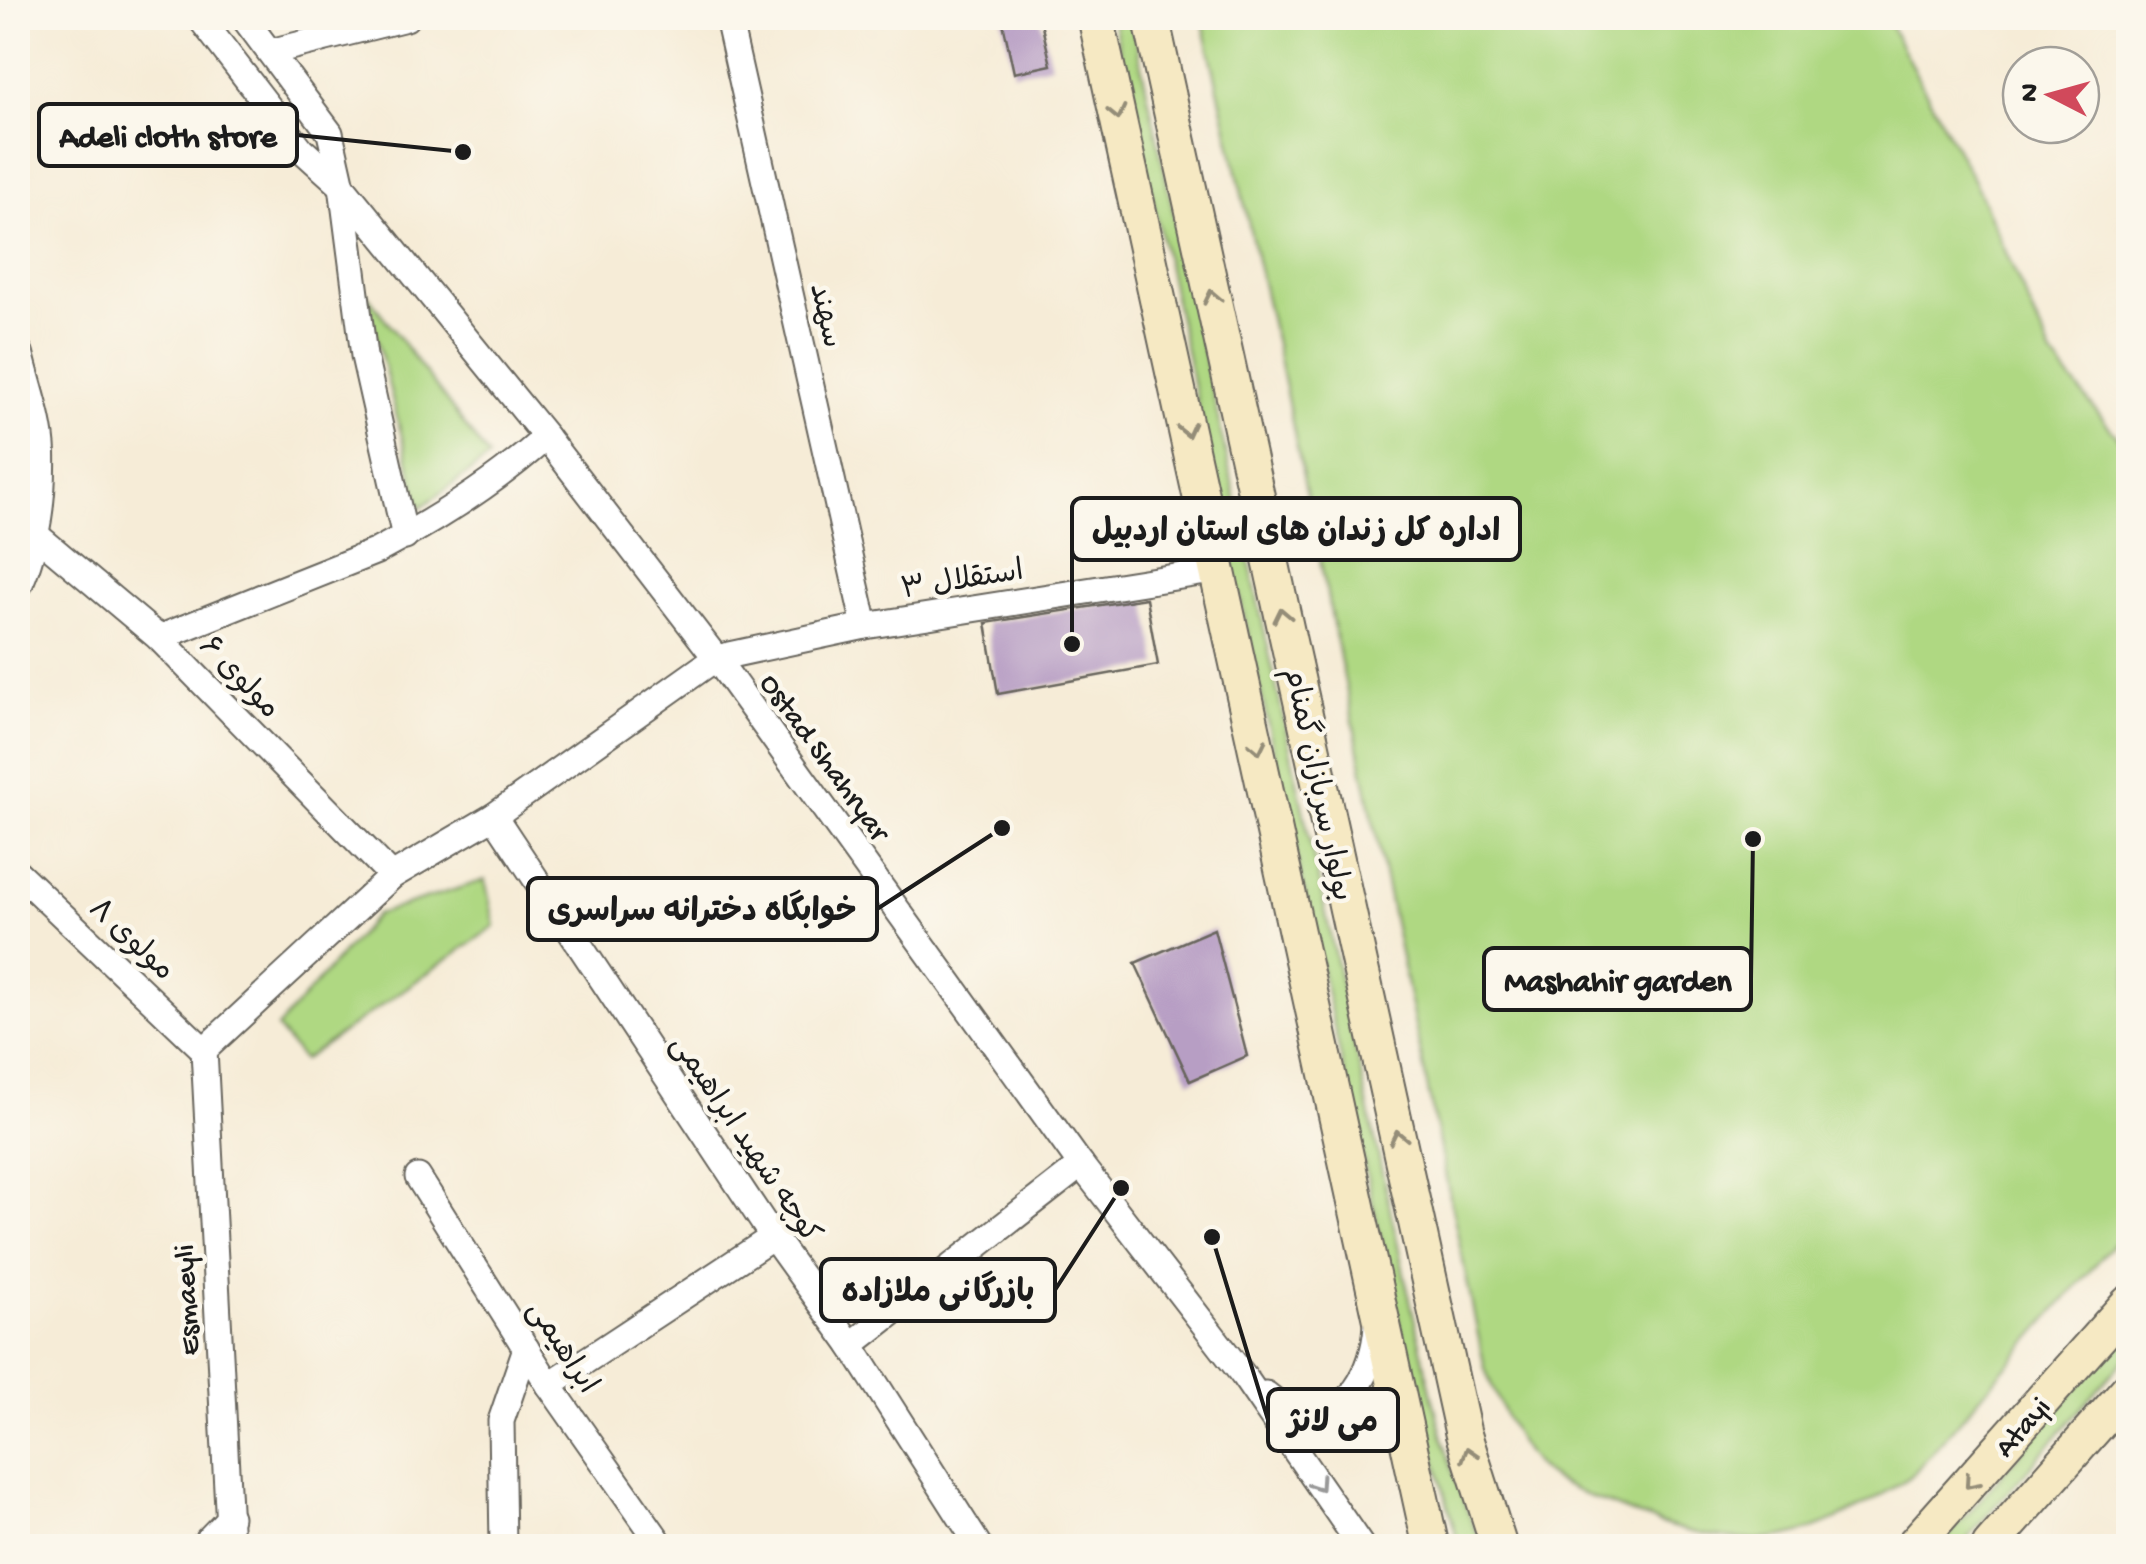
<svg xmlns="http://www.w3.org/2000/svg" width="2146" height="1564" font-family="'Gochi Hand','Playpen Sans Arabic',sans-serif">
  <style>
    .green { fill: #afd882; stroke: #667a4f; stroke-width: 2.5 }
    .building { fill: #b79ec4 }
    .lines { fill: none; stroke-linecap: round; stroke-linejoin: round }
    .minor-casing { stroke: #68655d; stroke-width: 29 }
    .tertiary-casing { stroke: #68655d; stroke-width: 34 }
    .secondary-casing { stroke: #68655d; stroke-width: 39 }
    .minor { stroke: #fff; stroke-width: 25 }
    .tertiary { stroke: #fff; stroke-width: 30 }
    .secondary { stroke: #f6e9c3; stroke-width: 35 }
    .oneway { stroke: #948d78 }
    .oneway2 { stroke: #999 }
    .labels { text-anchor: middle; stroke-width: 9; stroke-linejoin: round; paint-order: stroke }
    .street-label { font-size: 30px; fill: #1c1c1c; stroke: #fbf7ec }
    .leader { fill: none; stroke: #1c1c1c; stroke-width: 4 }
    .callout-dot { fill: #1c1c1c; stroke: #fbf7ec; stroke-width: 4 }
    .callout { fill: #fbf7ec; stroke: #1c1c1c; stroke-width: 4 }
    .callout-label { font-size: 32px; text-anchor: middle; font-weight: bold; fill: #1c1c1c }
  </style>
  <rect width="100%" height="100%" fill="#fbf7ec"/>
  <filter id="ink" filterUnits="userSpaceOnUse"><feTurbulence type="fractalNoise" baseFrequency=".01" numOctaves="2"/><feDisplacementMap in="SourceGraphic" scale="20" xChannelSelector="R" yChannelSelector="G"/><feConvolveMatrix kernelMatrix="1 2 1 2 8 2 1 2 1" color-interpolation-filters="sRGB"/></filter>
  <filter id="wash" filterUnits="userSpaceOnUse"><feTurbulence type="fractalNoise" baseFrequency=".0048" numOctaves="4" result="noise"/><feDisplacementMap in="SourceGraphic" scale="40" xChannelSelector="R" yChannelSelector="G"/><feGaussianBlur stdDeviation="2.25" result="paint"/><feColorMatrix in="noise" values="0 0 0 0 0 0 0 0 0 0 0 0 0 0 0 0 0 1.4 0 .05"/><feComposite in="paint" operator="in"/></filter>
  <g filter="url(#wash)">
    <rect width="100%" height="100%" fill="#f6ecd7"/>
    <g class="green">
      <path d="M1113 18H1131L1407 1287C1428 1375 1443 1465 1483 1546H1459L1402 1337Z"/>
      <path d="M1202 18H1886L1976 185 2052 356 2128 450V1227L1912 1475C1878 1499 1830 1527 1788 1536 1731 1548 1668 1528 1616 1507 1595 1499 1557 1485 1541 1470 1518 1448 1497 1399 1485 1369L1276 344Z"/>
      <path d="M365 292 489 458 420 508Z"/>
      <path d="M485 880 495 926 303 1060 277 1028 377 914Z"/>
      <path d="M2128 1328V1355L1961 1546H1940Z"/>
    </g>
    <g id="blocks">
      <g class="building">
        <path d="M1002 18H1040L1051 65 1014 73Z"/>
        <path d="M1146 598 1158 665 998 694 986 623Z"/>
        <path d="M1214 929 1247 1056 1190 1081 1135 963Z"/>
      </g>
    </g>
  </g>
  <g filter="url(#ink)">
    <use href="#blocks" fill-opacity="0" stroke="#68655d" stroke-width="2.5"/>
    <g class="lines">
      <g class="minor-casing">
        <g id="minor">
          <path d="M200 18 301 149 342 186 546 437 716 658 1081 1165 1243 1375 1361 1546"/>
          <path d="M244 18 330 133 342 186 364 356 405 537"/>
          <path d="M728 18 865 626"/>
          <path d="M270 52 406 18"/>
          <path d="M34 533 159 638 392 876"/>
          <path d="M159 638 377 551C436 520 497 481 546 437"/>
          <path d="M494 816 773 1237 851 1345 979 1546"/>
          <path d="M18 873 204 1050"/>
          <path d="M204 1050 392 876 494 816 716 658 865 626 1219 570"/>
          <path d="M204 1050 230 1546"/>
          <path d="M418 1177 549 1385 662 1546"/>
          <path d="M851 1345 1081 1165"/>
          <path d="M549 1385 773 1237"/>
          <path d="M1266 1394 1300 1421C1350 1418 1374 1370 1377 1325"/>
          <path d="M202 1546 230 1517"/>
          <path d="M503 1546 501 1421 526 1348"/>
        </g>
      </g>
      <g class="tertiary-casing">
        <path id="tertiary" d="M18 354C25 385 39 421 40 453 41 496 35 543 18 582"/>
      </g>
      <g class="secondary-casing">
        <g id="secondary">
          <path d="M1096 18 1431 1546"/>
          <path d="M1151 18 1463 1433 1499 1546"/>
          <path d="M1913 1546 2128 1304"/>
          <path d="M1990 1546 2128 1390"/>
        </g>
      </g>
      <use href="#minor" class="minor"/>
      <use href="#tertiary" class="tertiary"/>
      <use href="#secondary" class="secondary"/>
    </g>
    <defs><path id="oneway-chevron" d="M-2-3.5L2.5 0L-2 3.5" fill="none" stroke-width="1.6" stroke-linecap="round" stroke-linejoin="round" transform="scale(2.5)"/></defs>
    <g class="oneway">
      <use href="#oneway-chevron" transform="translate(1117 113) rotate(77)"/>
      <use href="#oneway-chevron" transform="translate(1212 297) rotate(-102)"/>
      <use href="#oneway-chevron" transform="translate(1187 430) rotate(77)"/>
      <use href="#oneway-chevron" transform="translate(1282 615) rotate(-102)"/>
      <use href="#oneway-chevron" transform="translate(1258 747) rotate(78)"/>
      <use href="#oneway-chevron" transform="translate(1398 1137) rotate(-102)"/>
      <use href="#oneway-chevron" transform="translate(1469 1454) rotate(-107)"/>
      <use href="#oneway-chevron" transform="translate(1971 1482) rotate(131)"/>
    </g>
    <use class="oneway2" href="#oneway-chevron" transform="translate(1318 1484) rotate(56)"/>
  </g>
  <g class="labels">
    <g class="street-label">
      <text transform="translate(828 315) rotate(77)" y="10">سهند</text>
      <text transform="translate(962 578) rotate(-9)" y="10">استقلال ۳</text>
      <text transform="translate(241 676) rotate(46)" y="10">مولوی ۶</text>
      <text transform="translate(826 756) rotate(54)" y="10">Ostad Shahryar</text>
      <text transform="translate(1320 784) rotate(78)" y="10">بولوار سربازان گمنام</text>
      <text transform="translate(133 938) rotate(43)" y="10">مولوی ۸</text>
      <text transform="translate(747 1138) rotate(56)" y="10">کوچه شهید ابراهیمی</text>
      <text transform="translate(185 1300) rotate(-93)" y="10">Esmaeyli</text>
      <text transform="translate(564 1346) rotate(57)" y="10">ابراهیمی</text>
      <text transform="translate(2021 1426) rotate(-49)" y="10">Atayi</text>
    </g>
  </g>
  <path class="leader" d="M463 152L297 135M1072 644L1072 529M1002 828L877 909M1753 839L1751 979M1121 1188L1055 1290M1212 1237L1268 1420"/>
  <g class="callout-dot">
    <circle cx="463" cy="152" r="10"/>
    <circle cx="1072" cy="644" r="10"/>
    <circle cx="1002" cy="828" r="10"/>
    <circle cx="1753" cy="839" r="10"/>
    <circle cx="1121" cy="1188" r="10"/>
    <circle cx="1212" cy="1237" r="10"/>
  </g>
  <g class="callout">
    <rect x="39" y="104" width="258" height="62" rx="10"/>
    <rect x="1072" y="498" width="448" height="62" rx="10"/>
    <rect x="528" y="878" width="349" height="62" rx="10"/>
    <rect x="1484" y="948" width="267" height="62" rx="10"/>
    <rect x="821" y="1259" width="234" height="62" rx="10"/>
    <rect x="1268" y="1389" width="130" height="62" rx="10"/>
  </g>
  <g class="callout-label">
    <text x="168" y="146">Adeli cloth store</text>
    <text x="1296" y="540">اداره کل زندان های استان اردبیل</text>
    <text x="702" y="920">خوابگاه دخترانه سراسری</text>
    <text x="1618" y="990">Mashahir garden</text>
    <text x="938" y="1301">بازرگانی ملازاده</text>
    <text x="1333" y="1431">می لانژ</text>
  </g>
  <rect width="2146" height="1564" fill="none" stroke="#fbf7ec" stroke-width="60"/>
  <g transform="translate(2051 95) rotate(276)"><circle r="48" fill="#fbf7ec" stroke="#a29f99" stroke-width="2.5"/>
  <path d="M0-8L18 38L0 25L-18 38Z" fill="#d1495b"/>
  <text y="-15" font-size="28" font-weight="bold" text-anchor="middle" fill="#1c1c1c">N</text>
  </g>
</svg>
